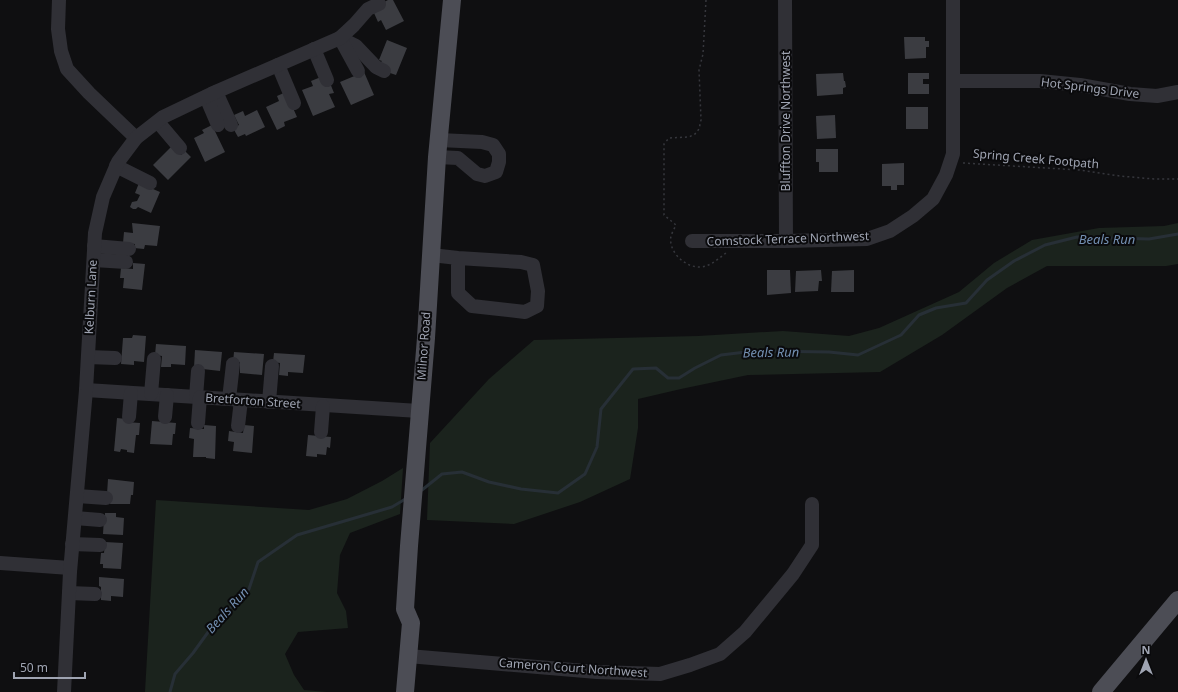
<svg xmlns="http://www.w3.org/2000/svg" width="1178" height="692" font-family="'Noto Sans',sans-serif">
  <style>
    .green { fill: #1b231d }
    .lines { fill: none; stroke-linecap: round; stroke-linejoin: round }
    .stream { stroke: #272f36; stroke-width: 3 }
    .building { fill: #3b3c41 }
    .path { stroke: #36373d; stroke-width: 1.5; stroke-dasharray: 2 3; stroke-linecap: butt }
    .minor { stroke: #303036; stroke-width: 14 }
    .major { stroke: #4c4d55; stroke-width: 18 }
    .labels { text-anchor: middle; stroke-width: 4; stroke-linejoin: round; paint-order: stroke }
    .street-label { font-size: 12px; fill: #9fa4b2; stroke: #0a0a0c }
    .water-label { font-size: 13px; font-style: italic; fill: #738fb1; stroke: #0a0a0c }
  </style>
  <rect width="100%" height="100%" fill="#0f0f11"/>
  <g class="green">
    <path d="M1178 223V264L1166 266H1047L1007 288 942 335 880 372 748 375 681 389 638 399V428L630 479 580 502 514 524 427 520 430 443 489 379 534 340 698 336 783 331 849 336 879 328 959 292 994 263 1032 240 1099 228 1164 226Z"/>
    <path d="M403 468 400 514 350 533 340 555 337 593 346 611 348 628 298 632 285 654 294 675 304 690 327 692H145L156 500 309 510 347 499 382 481Z"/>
  </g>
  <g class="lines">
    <g class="stream">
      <path d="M422 490 442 474 462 472 489 482 521 489 558 493 585 474 597 447 601 409 633 369 656 368 668 378H679L695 368 721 355 754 351 829 352 858 355 901 335 919 315 936 308 966 303 987 280 1014 261 1045 245 1077 237 1149 239 1178 234"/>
      <path d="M170 692 175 674 193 653 214 624 249 589 258 562 297 535 392 507 407 498"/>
    </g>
  </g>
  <g class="building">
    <path d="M388 0H393L404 21 386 30 381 20 378 22 374 13 382 3Z"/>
    <path d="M904 37H925V41H929V47H926V58L905 59Z"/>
    <path d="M387 40 407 48 396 75 387 72 380 63 382 61 379 60Z"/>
    <path d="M364 72 374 95 351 105 340 82Z"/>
    <path d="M843 73 844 81H845L846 87 843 88V94L817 96 816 74Z"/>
    <path d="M908 73H929V79H923V84H929V94H908Z"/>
    <path d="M321 77 330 83 334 93 329 94 335 107 313 116 302 90 313 86 311 81Z"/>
    <path d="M286 92 297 117 284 122 285 126 277 130 266 107 279 101 277 96Z"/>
    <rect x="906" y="107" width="22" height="22"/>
    <path d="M257 110 265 127 246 136 245 134 238 137 233 128 239 125 234 115 243 111 245 116Z"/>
    <path d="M835 115 836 138 817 139 816 116Z"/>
    <path d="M212 125 225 152 205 162 194 138 204 133 202 130Z"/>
    <path d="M172 146 181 155 185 151 191 157 168 180 153 165Z"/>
    <path d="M816 149H838V172H819V162H816Z"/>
    <path d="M904 163V185H897V190H891V186H882V164Z"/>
    <path d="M139 183 160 192 151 213 138 207 136 209H133L130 207 132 202 137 201 140 195 135 193Z"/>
    <path d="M132 223 160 226 157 246 145 245 144 249 134 248 135 244 123 243 124 232 133 233Z"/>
    <path d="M133 263 145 264 142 290 123 288 124 278H120L121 268 133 269Z"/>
    <path d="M767 270H790L791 293 767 295Z"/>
    <path d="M821 270 822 281H819L818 291 795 292 796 271Z"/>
    <path d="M854 270V292H831L832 271Z"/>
    <path d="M133 335 146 336 144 362 134 361V365L121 364 123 338H132Z"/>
    <path d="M156 344 186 346 185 365 171 364V367H161L162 356 155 355Z"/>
    <path d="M195 350 222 352 220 371 194 368Z"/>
    <path d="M234 352 264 354 262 375 240 373V362H233Z"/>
    <path d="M274 353 305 355 303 373 288 372V376L279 375 280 363 273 362Z"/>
    <path d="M117 418 126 419V422L140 423 139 435H136L134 453 127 452V450L121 449 120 452 114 451Z"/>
    <path d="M152 421 176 423 175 434H173L172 445 150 444Z"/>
    <path d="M204 425 216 426 215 459 206 458V457H193L194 439 189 438 190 428 204 429Z"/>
    <path d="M244 425 254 426 252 453 233 451 234 442 228 441 229 431 243 433Z"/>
    <path d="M308 435 331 437 330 448 327 447 326 455 317 454V457L306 456Z"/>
    <path d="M108 479 134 482 133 495H131L130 504H110L111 494H107Z"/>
    <path d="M105 513H116V517L124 518 123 535 103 534 104 517H105Z"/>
    <path d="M105 542 123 543 121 569 103 568V564H100L101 553H104Z"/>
    <path d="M99 577 124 579 123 597 111 596V601L101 600V587L99 586Z"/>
  </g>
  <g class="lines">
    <g class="path">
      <path d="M706 0 703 54 699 70 701 120 699 129 695 134 689 137 669 138 664 144V215L676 225C674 229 672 233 671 236 668 252 685 267 699 267 710 267 718 259 726 253"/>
      <path d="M963 163 1079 170 1120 176 1154 179H1178"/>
    </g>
    <g class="minor">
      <path d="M59 0 58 29 61 51 67 69 89 93 136 138"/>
      <path d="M785 0 786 241"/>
      <path d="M340 38 356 46 376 67 384 71"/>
      <path d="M340 38 358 71"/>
      <path d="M314 49 327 80"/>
      <path d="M278 65 294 103"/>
      <path d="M953 81H1040L1080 85 1130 94 1157 96 1178 92"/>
      <path d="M216 92 231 125"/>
      <path d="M206 97 218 125"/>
      <path d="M158 122 180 148"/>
      <path d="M437 157 458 158 477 174 485 176 496 172 499 162V154L493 145 482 142 439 140"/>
      <path d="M116 166 150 183"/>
      <path d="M692 241H786L867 239 890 231 913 216 933 199 946 175 953 154V0"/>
      <path d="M94 246 129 249"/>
      <path d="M431 255 458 258 521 262 533 265 538 291 537 306 525 312 472 306 458 293V258"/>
      <path d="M94 260 126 262"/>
      <path d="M88 357 115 358"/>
      <path d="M86 390 419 411"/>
      <path d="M151 394 154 359"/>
      <path d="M196 397 198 371"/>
      <path d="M229 399 233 364"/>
      <path d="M269 402 272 366"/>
      <path d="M129 417 131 393"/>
      <path d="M165 417 167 395"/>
      <path d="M198 423 200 397"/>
      <path d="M238 426 241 400"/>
      <path d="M321 432 323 406"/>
      <path d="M77 496 106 498"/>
      <path d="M75 518 100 520"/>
      <path d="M72 544 100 545"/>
      <path d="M0 563 70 568"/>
      <path d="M69 593 95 594"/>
      <path d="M408 656 597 672 660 674 690 665 720 654 745 632 793 574 812 545V504"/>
      <path d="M64 692 70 572 86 390 95 233 103 197 118 162 136 138 163 117 211 94 340 38 354 25 368 9 379 4"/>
    </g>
    <g class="major">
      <path d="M405 692 411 623 405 609 409 546 426 338 437 157 452 0"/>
      <path d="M1101 692 1178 600"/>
    </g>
  </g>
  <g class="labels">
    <g class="street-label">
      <text transform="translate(1090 88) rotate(7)" y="4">Hot Springs Drive</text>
      <text transform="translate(786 121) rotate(-90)" y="4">Bluffton Drive Northwest</text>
      <text transform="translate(1036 159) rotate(5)" y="4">Spring Creek Footpath</text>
      <text transform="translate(788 239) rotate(-2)" y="4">Comstock Terrace Northwest</text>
      <text transform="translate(91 297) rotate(-87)" y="4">Kelburn Lane</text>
      <text transform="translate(424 346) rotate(-86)" y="4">Milnor Road</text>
      <text transform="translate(253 401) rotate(4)" y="4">Bretforton Street</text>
      <text transform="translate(573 668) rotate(4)" y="4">Cameron Court Northwest</text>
    </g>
    <g class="water-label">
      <text x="1107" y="244">Beals Run</text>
      <text transform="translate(771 352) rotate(-1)" y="5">Beals Run</text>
      <text transform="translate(227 610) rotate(-48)" y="5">Beals Run</text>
    </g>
  </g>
  <g transform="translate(1146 660)" stroke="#0a0a0c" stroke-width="3" paint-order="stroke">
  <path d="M0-3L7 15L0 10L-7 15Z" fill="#9fa4b2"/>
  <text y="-6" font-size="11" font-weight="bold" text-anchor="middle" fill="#9fa4b2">N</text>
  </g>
  <path d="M14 672v6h71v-6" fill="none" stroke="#9fa4b2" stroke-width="2"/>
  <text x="20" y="672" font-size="12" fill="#9fa4b2" stroke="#0a0a0c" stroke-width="3" paint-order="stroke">50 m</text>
</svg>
